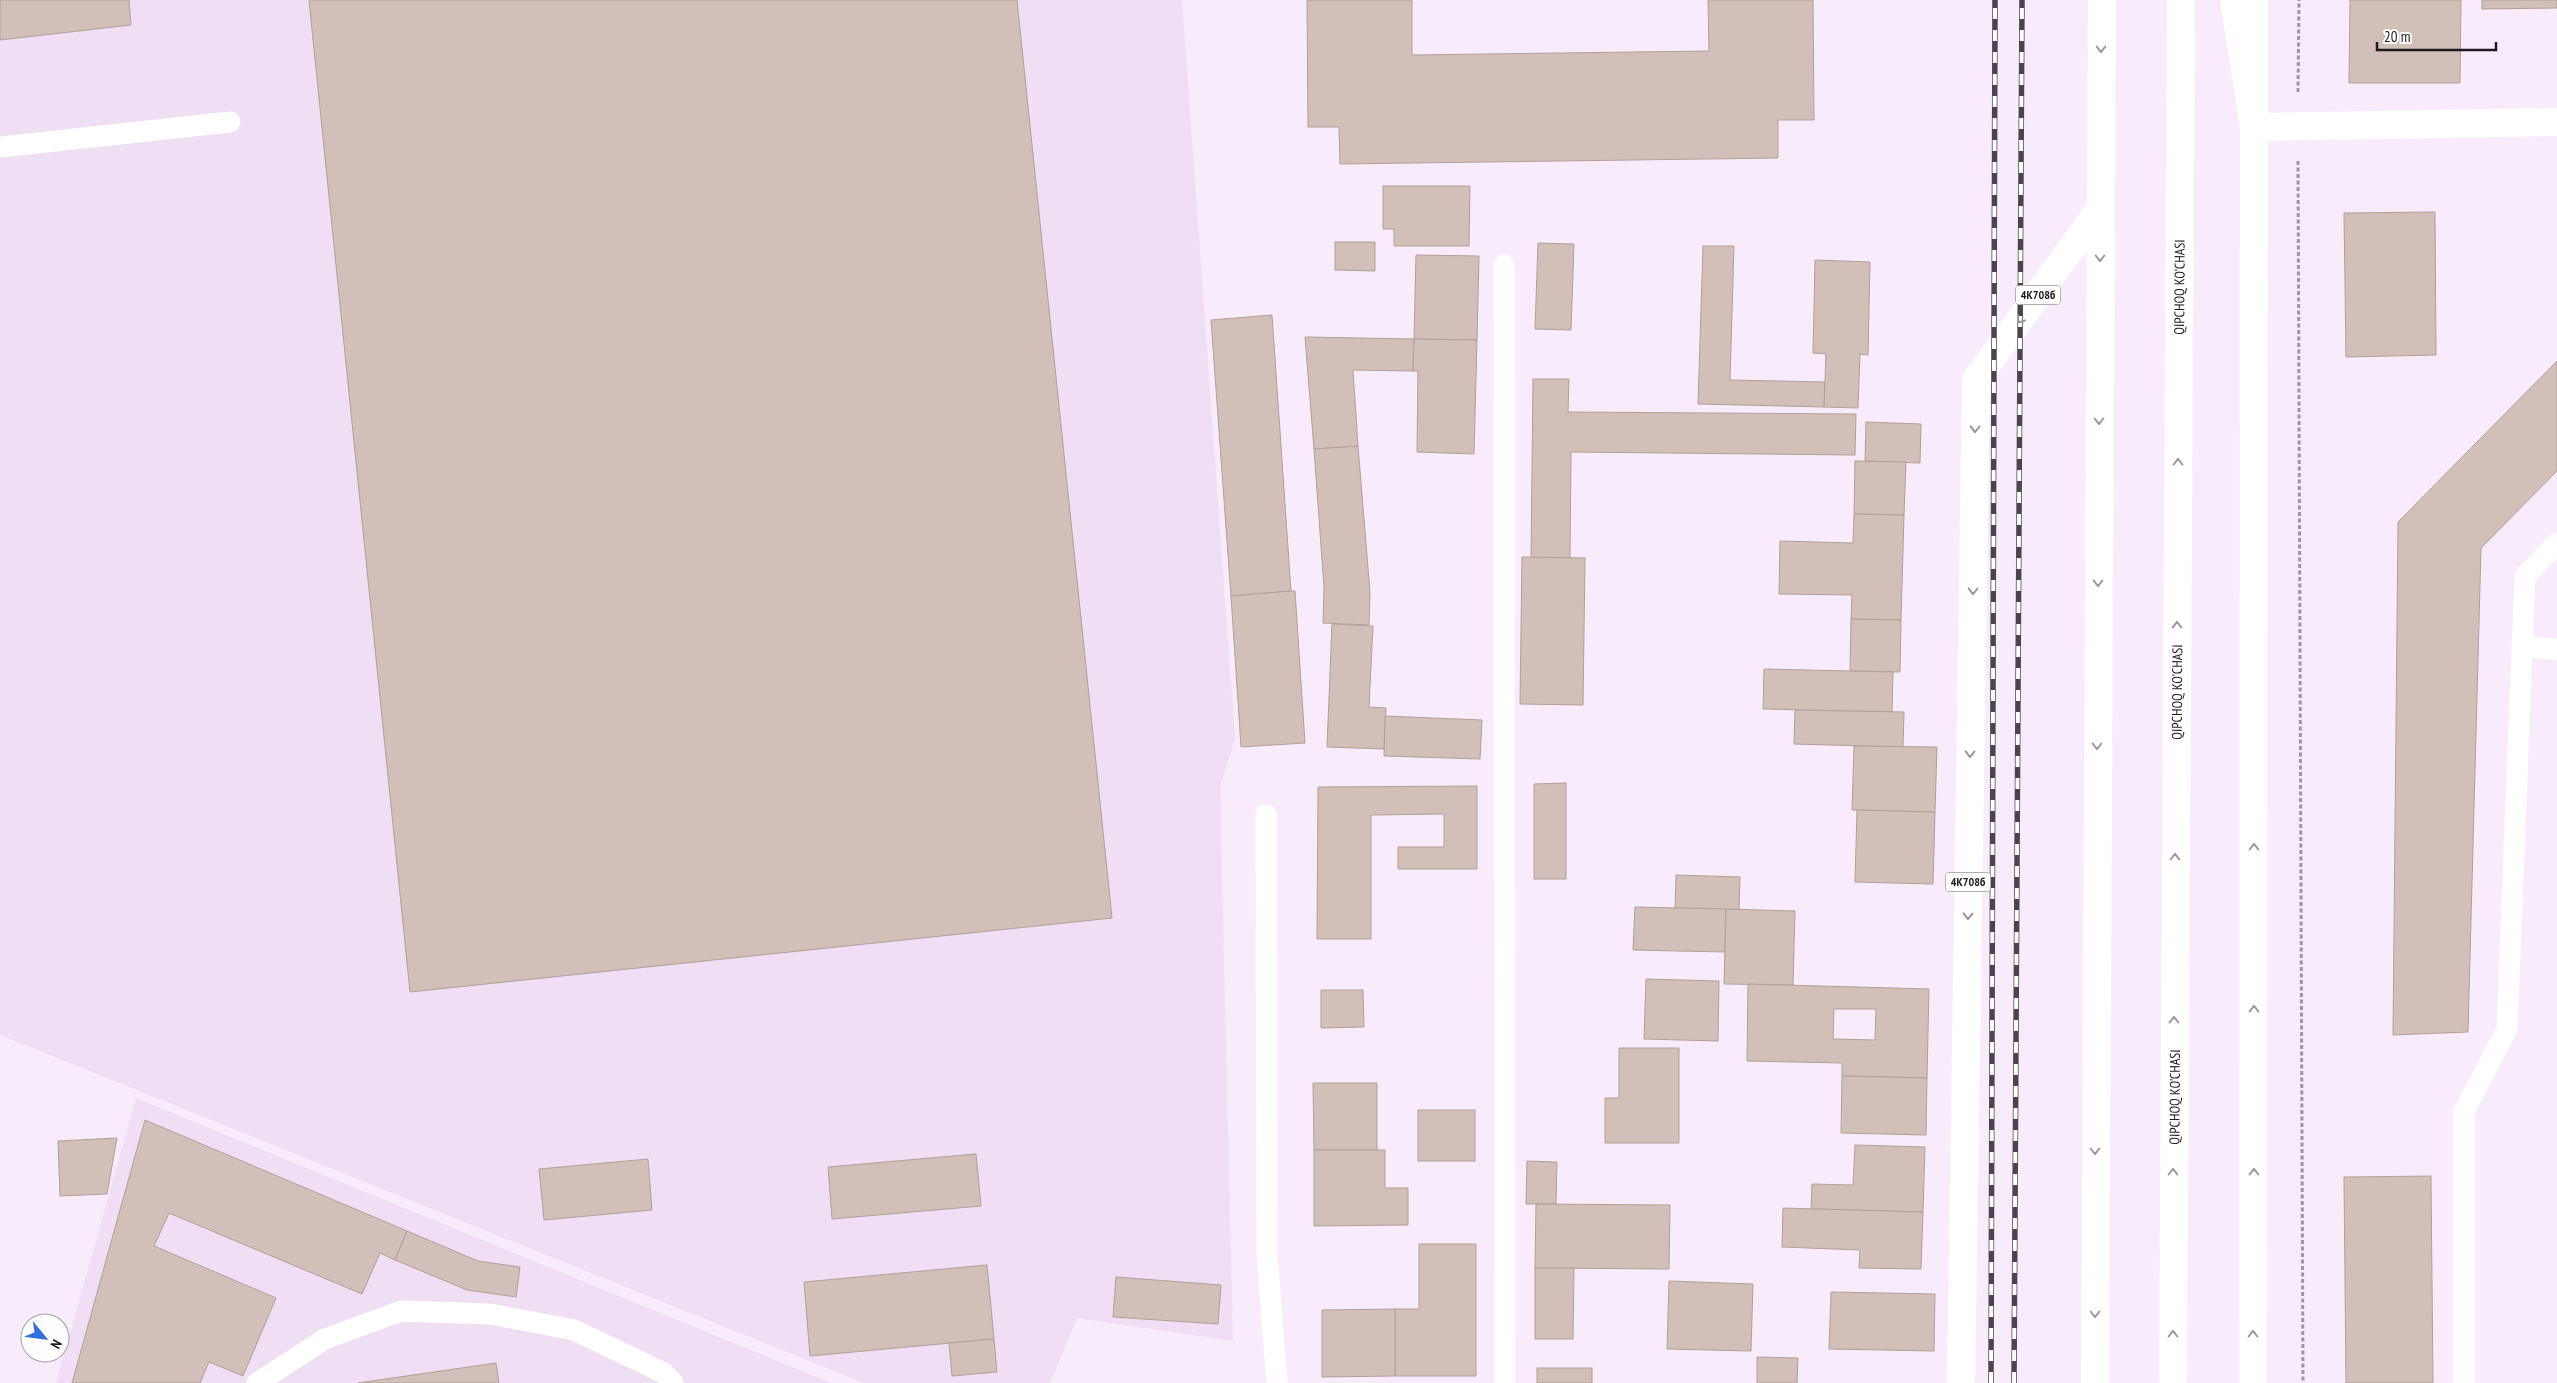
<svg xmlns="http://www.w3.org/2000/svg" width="2557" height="1383" font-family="'PT Sans Narrow',sans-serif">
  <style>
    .built { fill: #efdef4 }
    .building { fill: #d2bfb7; stroke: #b29f97; fill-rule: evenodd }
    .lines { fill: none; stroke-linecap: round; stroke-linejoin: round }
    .path { stroke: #9e95a0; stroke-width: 3; stroke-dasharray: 4 2.5; stroke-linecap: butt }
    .lane { stroke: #fff; stroke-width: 21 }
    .street { stroke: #fff; stroke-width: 28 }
    .primary { stroke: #fff; stroke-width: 28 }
    .rail-casing { stroke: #4a454c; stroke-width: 5.5 }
    .rail { stroke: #fefefe; stroke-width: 4; stroke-dasharray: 11; stroke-linecap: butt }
    .oneway { stroke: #9a989a }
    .labels { text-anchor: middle; stroke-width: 4.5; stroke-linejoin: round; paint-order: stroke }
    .shield { fill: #fefefe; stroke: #615e62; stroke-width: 1 }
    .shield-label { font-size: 12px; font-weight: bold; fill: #1e1a1f }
    .street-label { font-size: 14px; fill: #1e1a1f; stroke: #fefefe }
  </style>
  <rect width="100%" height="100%" fill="#f8ecfc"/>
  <g class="built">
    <path d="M0 0H1182L1235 739 1220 787 1233 1341 1077 1318 1050 1383H864L0 1035Z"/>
    <path d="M136 1098 831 1383H56Z"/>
  </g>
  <g class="building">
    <path d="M0 0H129L131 25 0 40Z"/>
    <path d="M309 0H1017L1112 918 410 992Z"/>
    <path d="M1307 0H1412V55L1709 51 1708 0H1813L1814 120H1778V158L1340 164 1339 127H1308Z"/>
    <path d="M2350 0H2461L2460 83H2349Z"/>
    <path d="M2482 0H2557V8L2482 9Z"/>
    <path d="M1383 186H1470L1469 246H1394V229H1383Z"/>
    <path d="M2435 212 2436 355 2346 357 2344 213Z"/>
    <path d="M1335 242H1375V271L1335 270Z"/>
    <path d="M1538 243 1574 244 1571 330 1535 329Z"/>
    <path d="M1703 246H1734L1730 380 1825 382 1824 407 1698 404Z"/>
    <path d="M1416 255 1479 256 1477 340 1414 339Z"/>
    <path d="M1815 260 1870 262 1868 355 1860 354 1858 408 1824 407 1826 354 1813 353Z"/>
    <path d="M1272 315 1291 591 1231 596 1211 320Z"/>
    <path d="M1305 337 1414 339 1413 371 1353 370 1358 446 1314 449Z"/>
    <path d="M1414 339 1477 340 1474 454 1417 452 1418 371H1413Z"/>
    <path d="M2557 361V471L2481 548 2468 1032 2393 1035 2398 522Z"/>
    <path d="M1533 379H1569L1568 412 1856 414 1855 455 1571 452 1570 558H1531Z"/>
    <path d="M1866 422 1921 424 1920 463 1865 461Z"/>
    <path d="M1358 446 1370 592 1369 625 1323 623 1324 587 1314 449Z"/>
    <path d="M1855 461 1906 462 1904 515 1854 514Z"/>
    <path d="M1854 514 1904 515 1901 620 1851 619 1852 595 1779 594 1780 541 1853 543Z"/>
    <path d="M1522 557 1585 558 1583 705 1520 704Z"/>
    <path d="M1291 591H1295L1305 743 1241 747 1231 596Z"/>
    <path d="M1851 619 1901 620 1900 672 1850 671Z"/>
    <path d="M1332 624 1373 626 1369 707 1386 708 1384 749 1327 747Z"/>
    <path d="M1764 669 1893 672 1892 712 1763 709Z"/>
    <path d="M1795 710 1904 712 1903 747 1794 744Z"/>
    <path d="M1385 716 1482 720 1480 759 1384 756Z"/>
    <path d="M1854 746 1937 747 1935 812 1852 810Z"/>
    <path d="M1566 783V879H1534V784Z"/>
    <path d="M1477 786V869H1398V847H1444V814L1371 815V939H1317L1318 787Z"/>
    <path d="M1857 810 1935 812 1933 884 1855 882Z"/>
    <path d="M1676 875 1740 877 1739 910 1675 908Z"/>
    <path d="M1635 907 1726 909 1725 952 1633 950Z"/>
    <path d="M1726 909 1795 911 1793 985 1724 984Z"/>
    <path d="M1646 979 1719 981 1718 1041 1644 1039Z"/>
    <path d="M1748 984 1929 989 1927 1078 1842 1076V1063L1747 1061ZM1834 1009H1876L1875 1040 1833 1039Z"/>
    <path d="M1321 990H1363L1364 1027 1321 1028Z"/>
    <path d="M1619 1048H1679V1143H1605V1098H1619Z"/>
    <path d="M1842 1076 1927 1078 1926 1135 1841 1133Z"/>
    <path d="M1313 1083H1377V1150H1314Z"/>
    <rect x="1418" y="1110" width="57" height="51"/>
    <path d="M145 1120 407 1231 395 1260 380 1253 362 1294 169 1213 154 1246 276 1298 243 1376 209 1362 200 1383H72Z"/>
    <path d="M117 1138 107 1194 60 1196 58 1141Z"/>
    <path d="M1855 1145 1925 1147 1923 1212 1811 1209 1812 1184 1853 1185Z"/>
    <path d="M1314 1150H1385V1188H1408V1225L1314 1226Z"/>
    <path d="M976 1154 981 1206 832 1219 828 1167Z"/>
    <path d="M648 1159 652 1210 544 1220 539 1169Z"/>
    <path d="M1527 1161 1557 1162 1556 1204H1526Z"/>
    <path d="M2431 1176 2433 1383H2346L2344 1177Z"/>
    <path d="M1536 1204 1670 1205 1669 1269 1535 1268Z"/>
    <path d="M1783 1208 1923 1212 1921 1269 1859 1268 1860 1250 1782 1247Z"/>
    <path d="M407 1231 478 1261 520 1267 516 1297 467 1290 395 1260Z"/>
    <path d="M1419 1244H1476V1376H1395V1309H1419Z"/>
    <path d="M987 1265 994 1339 810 1356 804 1282Z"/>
    <path d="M1535 1268H1574L1573 1339H1535Z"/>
    <path d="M1116 1277 1221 1285 1218 1324 1113 1317Z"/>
    <path d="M1669 1281 1753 1284 1751 1351 1667 1349Z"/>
    <path d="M1831 1292 1935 1294 1934 1351 1829 1349Z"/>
    <path d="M1395 1309V1376L1322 1377V1310Z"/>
    <path d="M994 1339 997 1372 952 1376 949 1343Z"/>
    <path d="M1757 1357 1798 1358 1797 1383H1757Z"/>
    <path d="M496 1363 499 1383H358Z"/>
    <rect x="1537" y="1368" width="55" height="15"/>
  </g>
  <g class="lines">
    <g class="path">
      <path d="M2298 92 2299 0"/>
      <path d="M2298 161 2303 1383"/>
    </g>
    <g class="lane">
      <path d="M0 147 230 122"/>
      <path d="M1504 265 1505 1383"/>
      <path d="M2522 647 2557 649"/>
      <path d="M1266 815 1267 1254 1277 1383"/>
      <path d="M257 1383 325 1339 401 1311 490 1314 574 1330 664 1373 673 1383"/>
      <path d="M2464 1383V1112L2507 1029 2525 576 2557 543"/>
    </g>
    <path class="street" d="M2254 0V127L2557 122"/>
    <g class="primary">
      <path d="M2234 0 2254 127 2253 1383"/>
      <path d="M1961 1383 1976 380 2100 209"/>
      <path d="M2095 1383 2102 0"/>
      <path id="s1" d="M2173 1383 2181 0"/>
    </g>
    <g class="rail-casing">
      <g id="rail">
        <path d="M1991 1383 1995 0"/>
        <path d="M2014 1383 2022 0"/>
      </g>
    </g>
    <use href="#rail" class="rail"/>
  </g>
  <defs><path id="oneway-chevron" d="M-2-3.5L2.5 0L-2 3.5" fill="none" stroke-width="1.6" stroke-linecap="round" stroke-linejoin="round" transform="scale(1.25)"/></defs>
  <g class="oneway">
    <use href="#oneway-chevron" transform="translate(2101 49) rotate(90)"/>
    <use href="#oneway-chevron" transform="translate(2100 258) rotate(90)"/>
    <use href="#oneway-chevron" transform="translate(2020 320) rotate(126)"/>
    <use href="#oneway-chevron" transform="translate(2099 421) rotate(90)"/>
    <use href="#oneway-chevron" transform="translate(1975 429) rotate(91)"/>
    <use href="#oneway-chevron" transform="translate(2178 462) rotate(-90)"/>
    <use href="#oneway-chevron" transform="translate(2098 583) rotate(90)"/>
    <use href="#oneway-chevron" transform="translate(1973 591) rotate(91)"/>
    <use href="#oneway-chevron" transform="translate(2177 625) rotate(-90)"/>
    <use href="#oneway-chevron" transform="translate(2097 746) rotate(90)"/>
    <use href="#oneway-chevron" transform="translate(1970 754) rotate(91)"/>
    <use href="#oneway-chevron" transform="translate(2254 847) rotate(-90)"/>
    <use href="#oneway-chevron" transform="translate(2175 857) rotate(-90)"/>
    <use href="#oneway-chevron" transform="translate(1968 916) rotate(91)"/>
    <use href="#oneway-chevron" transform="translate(2254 1009) rotate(-90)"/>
    <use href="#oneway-chevron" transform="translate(2174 1020) rotate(-90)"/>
    <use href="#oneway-chevron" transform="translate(2095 1151) rotate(90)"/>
    <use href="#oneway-chevron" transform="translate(2173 1172) rotate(-90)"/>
    <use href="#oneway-chevron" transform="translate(2254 1172) rotate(-90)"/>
    <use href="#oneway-chevron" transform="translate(2095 1314) rotate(90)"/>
    <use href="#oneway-chevron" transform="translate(2173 1334) rotate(-90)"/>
    <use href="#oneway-chevron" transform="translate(2253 1334) rotate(-90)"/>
  </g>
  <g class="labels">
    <g class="shield">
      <rect x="2015.5" y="285.5" width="45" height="19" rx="4"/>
      <rect x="1945.5" y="872.5" width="45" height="19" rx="4"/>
    </g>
    <g class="shield-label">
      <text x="2038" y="299">4К708б</text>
      <text x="1968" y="886">4К708б</text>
    </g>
    <g class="street-label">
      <text dy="5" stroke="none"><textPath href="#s1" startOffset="1096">QIPCHOQ KO'CHASI</textPath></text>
      <text dy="5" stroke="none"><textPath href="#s1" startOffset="691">QIPCHOQ KO'CHASI</textPath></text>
      <text dy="5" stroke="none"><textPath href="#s1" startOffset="286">QIPCHOQ KO'CHASI</textPath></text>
    </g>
  </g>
  <g transform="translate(45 1338) rotate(119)"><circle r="24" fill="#fefefe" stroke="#a4a3a5"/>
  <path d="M0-4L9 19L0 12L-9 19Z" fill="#306fdc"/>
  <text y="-8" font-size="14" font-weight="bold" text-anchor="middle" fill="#1e1a1f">N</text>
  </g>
  <path d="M2377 42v8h119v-8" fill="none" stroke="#1e1a1f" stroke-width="2.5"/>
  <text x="2384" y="42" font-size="15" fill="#1e1a1f" stroke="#fefefe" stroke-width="4" paint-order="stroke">20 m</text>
</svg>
